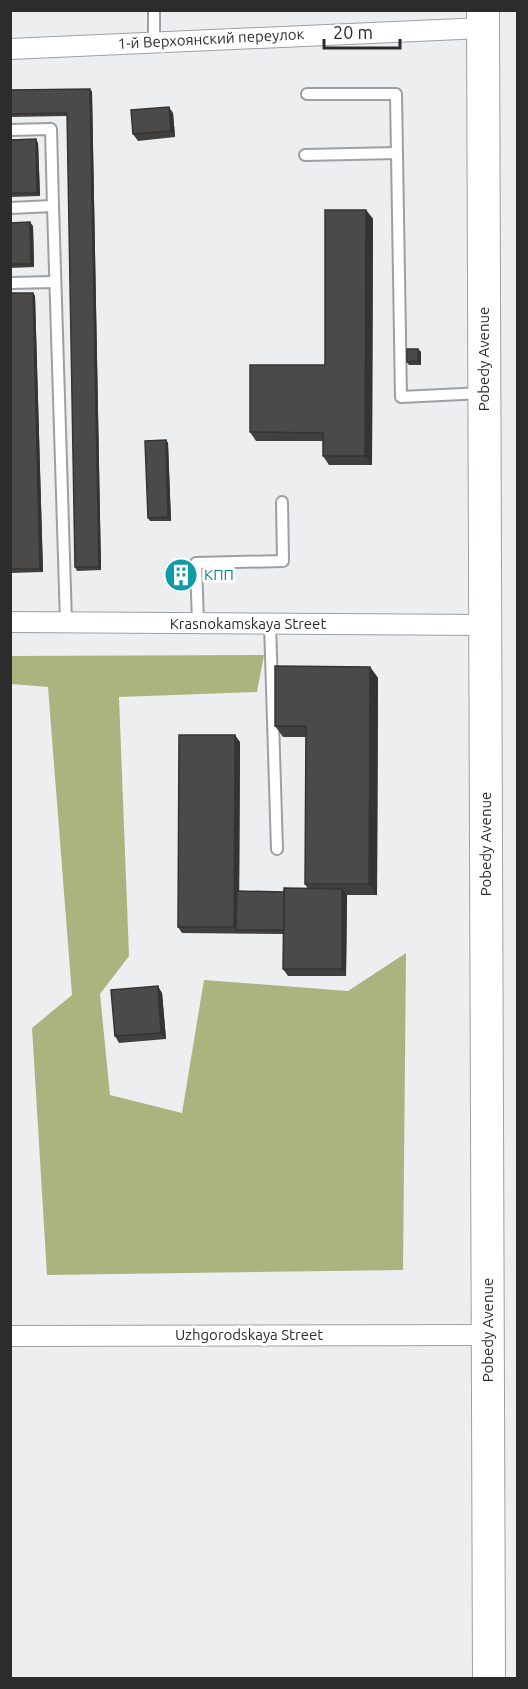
<svg xmlns="http://www.w3.org/2000/svg" width="528" height="1689" font-family="Ubuntu,sans-serif">
  <style>
    .forest { fill: #abb47e }
    .lines { fill: none; stroke-linecap: round; stroke-linejoin: round }
    .service-casing { stroke: #9e9fa2; stroke-width: 14 }
    .minor-casing { stroke: #9e9fa2; stroke-width: 22 }
    .primary-casing { stroke: #9e9fa2; stroke-width: 34 }
    .service { stroke: #fff; stroke-width: 10 }
    .minor { stroke: #fff; stroke-width: 20 }
    .primary { stroke: #fff; stroke-width: 32 }
    .wall { fill: #41403f }
    .shaded-wall { fill: #353433 }
    .building { fill: #4c4a49; stroke: #353433; stroke-width: 1.5 }
    .labels { text-anchor: middle; stroke-width: 6; stroke-linejoin: round; paint-order: stroke }
    .street-label { font-size: 15px; fill: #2c2c2d; stroke: #fff }
    .culture-label { font-size: 15px; fill: #0d838f; stroke: #fff; text-anchor: start }
  </style>
  <rect width="100%" height="100%" fill="#eceef0"/>
  <path class="forest" d="M264 655 257 692 119 697 129 956 100 994 110 1095 182 1113 204 980 348 991 406 953 403 1270 47 1275 32 1028 72 995 48 687 11 684V656Z"/>
  <g class="lines">
    <g class="service-casing">
      <g id="service">
        <path d="M154 10V42"/>
        <path d="M307 94H396L401 397 483 393"/>
        <path d="M10 130 51 129 53 206"/>
        <path d="M305 155 397 153"/>
        <path d="M10 208 53 206 66 622"/>
        <path d="M10 283 54 282"/>
        <path d="M198 623 196 563 283 561 282 502"/>
        <path d="M270 624 277 849"/>
      </g>
    </g>
    <g class="minor-casing">
      <g id="minor">
        <path d="M10 49 483 28"/>
        <path d="M10 622 485 625"/>
        <path d="M10 1336 488 1335"/>
      </g>
    </g>
    <g class="primary-casing">
      <path id="primary" d="M483 10 489 1678"/>
    </g>
    <use href="#service" class="service"/>
    <use href="#minor" class="minor"/>
    <use href="#primary" class="primary"/>
  </g>
  <g class="wall">
    <path d="M90 89 92 92 101 570 77 571 75 567 67 116 10 117V90Z"/>
    <path d="M173 113 175 137 138 141 133 134Z"/>
    <path d="M10 140 38 143 40 196 10 197Z"/>
    <path d="M366 210 373 219 372 465H329L323 456V441H256L250 432 325 365Z"/>
    <path d="M10 223 33 226 34 267 10 268Z"/>
    <path d="M10 293H33L35 296 43 572 10 573Z"/>
    <path d="M418 349 421 352V365H409L407 362Z"/>
    <path d="M166 440 168 443 171 521H150L148 518Z"/>
    <path d="M189 569 190 580 173 581 171 578Z"/>
    <path d="M370 667 378 678 377 895H347L346 976H288L283 969 284 934 182 933 178 927 240 742 239 891 284 892 308 889 305 884 306 737H283L275 726Z"/>
    <path d="M162 993 166 1039 119 1043 115 1036Z"/>
  </g>
  <g class="shaded-wall">
    <path d="M90 89 92 92 101 570 99 567Z"/>
    <path d="M169 107 173 113 175 137 171 131Z"/>
    <path d="M36 139 38 143 40 196 37 193Z"/>
    <path d="M366 210 373 219 372 465 365 456Z"/>
    <path d="M30 222 33 226 34 267 31 264Z"/>
    <path d="M33 293 35 296 43 572 40 569Z"/>
    <path d="M418 349 421 352V365L418 361Z"/>
    <path d="M166 440 168 443 171 521 168 517Z"/>
    <path d="M187 566 189 569 190 580 188 577Z"/>
    <path d="M370 667 378 678 377 895 369 884Z"/>
    <path d="M235 735 240 742 239 930H236L234 927Z"/>
    <path d="M342 889 347 895 346 976 342 969Z"/>
    <path d="M158 986 162 993 166 1039 161 1033Z"/>
  </g>
  <g class="building">
    <path d="M90 89 99 567H75L67 113 10 114V90Z"/>
    <path d="M169 107 171 131 133 134 131 110Z"/>
    <path d="M36 139 37 193H10V140Z"/>
    <path d="M325 210H366L365 456H323V433L250 432V365H325Z"/>
    <path d="M30 222 31 264H10V223Z"/>
    <path d="M10 293H33L40 569H10Z"/>
    <path d="M407 349H418V361L407 362Z"/>
    <path d="M166 440 168 517 148 518 145 441Z"/>
    <path d="M170 566H187L188 577 171 578Z"/>
    <path d="M275 666 370 667 369 884H305L306 726H275Z"/>
    <path d="M179 735H235L234 927H178Z"/>
    <path d="M284 888 342 889V969H283Z"/>
    <path d="M237 891 284 892V930H236Z"/>
    <path d="M158 986 161 1033 115 1036 111 990Z"/>
  </g>
  <defs>
    <g id="building-disc" transform="scale(1.725)"><circle r="9.5" fill="#0f9aa8" stroke="#fff"/><path d="M-4-6H4V6H1V3H-1V6H-4ZM-2.5-4.3h1.7v1.8h-1.7ZM.8-4.3h1.7v1.8H.8ZM-2.5-1h1.7V.8h-1.7ZM.8-1h1.7V.8H.8Z" fill="#fff"/></g>
  </defs>
  <g fill-rule="evenodd">
    <use href="#building-disc" x="181" y="575"/>
  </g>
  <g class="labels">
    <g class="street-label">
      <text transform="translate(211 39) rotate(-3)" y="5">1-й Верхоянский переулок</text>
      <text transform="translate(484 359) rotate(-90)" y="5">Pobedy Avenue</text>
      <text x="248" y="629">Krasnokamskaya Street</text>
      <text transform="translate(486 844) rotate(-90)" y="5">Pobedy Avenue</text>
      <text transform="translate(488 1330) rotate(-90)" y="5">Pobedy Avenue</text>
      <text x="249" y="1340">Uzhgorodskaya Street</text>
    </g>
    <g class="culture-label">
      <text x="204" y="580">КПП</text>
    </g>
  </g>
  <rect width="528" height="1689" fill="none" stroke="#2c2c2d" stroke-width="24"/>
  <path d="M324 39v9h76v-9" fill="none" stroke="#2c2c2d" stroke-width="3"/>
  <text x="333" y="39" font-size="18" fill="#2c2c2d" stroke="#ffffff" stroke-width="4.5" paint-order="stroke">20 m</text>
</svg>
